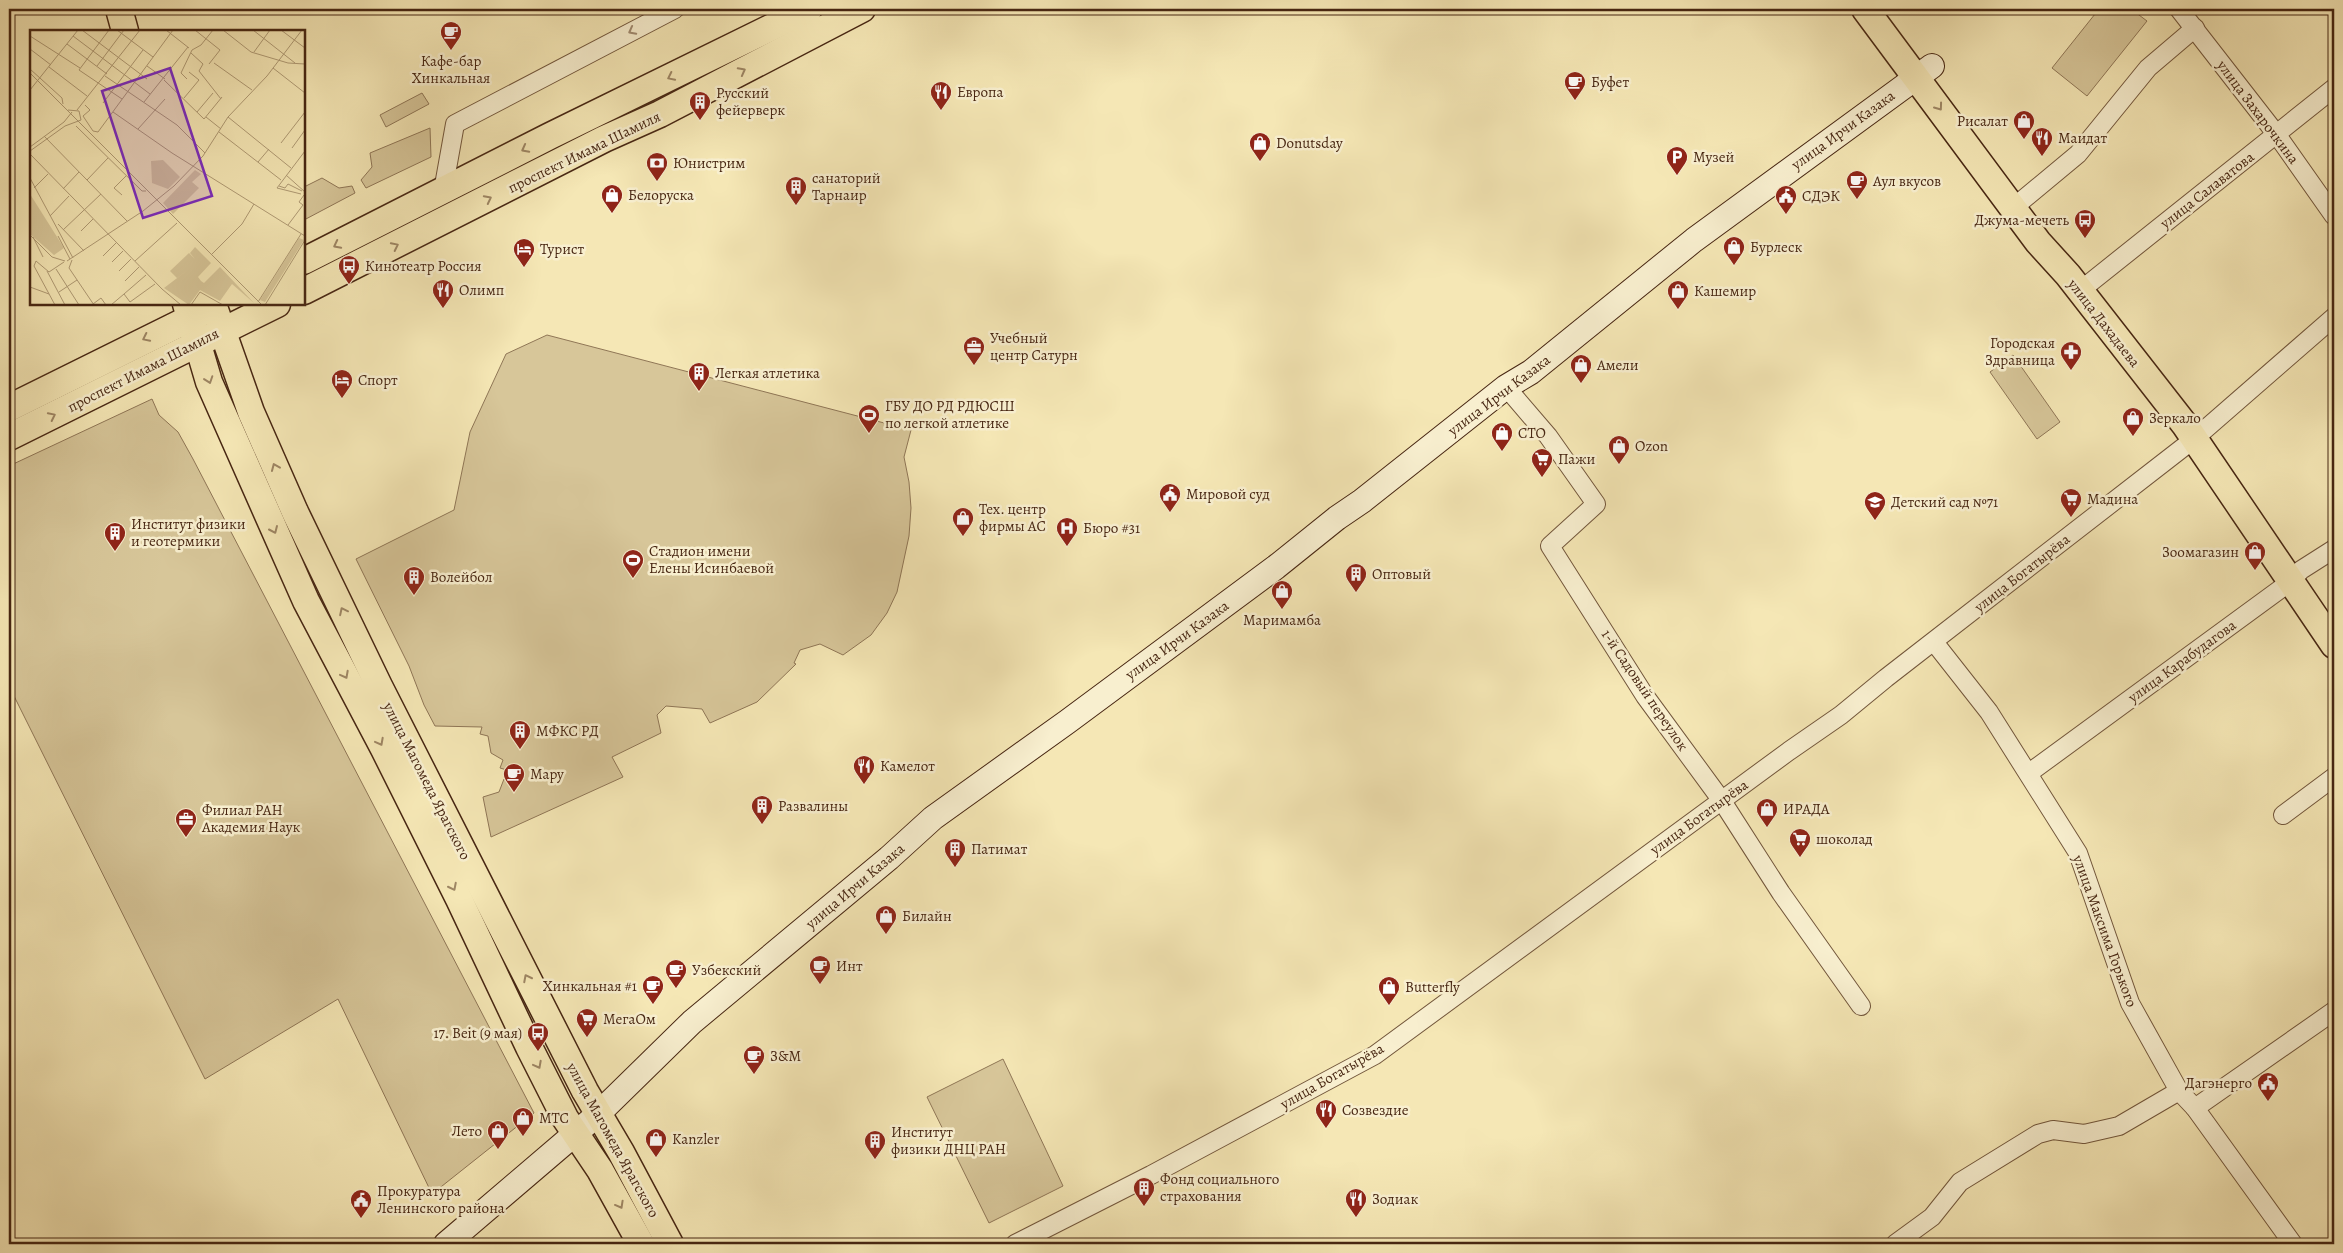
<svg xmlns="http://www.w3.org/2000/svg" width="2343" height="1253" font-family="Alegreya,serif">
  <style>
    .green { fill: #d7c699; stroke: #8f7656 }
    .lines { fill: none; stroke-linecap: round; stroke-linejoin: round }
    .minor-casing { stroke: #72563b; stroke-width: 20 }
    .secondary-casing { stroke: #472612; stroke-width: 26 }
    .primary-casing { stroke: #472612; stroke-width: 29 }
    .minor { stroke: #f8efcf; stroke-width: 18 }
    .secondary { stroke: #f8efcf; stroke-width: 24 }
    .primary { stroke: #f5e7b5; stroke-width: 26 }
    .oneway { stroke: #a08a70 }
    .oneway2 { stroke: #9e8664 }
    .labels { text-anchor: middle; stroke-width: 5; stroke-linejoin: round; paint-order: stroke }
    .poi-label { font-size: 15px; fill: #472612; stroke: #f8efcf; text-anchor: start }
    .street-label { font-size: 15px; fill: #472612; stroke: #f8efcf }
    .inset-road { fill: none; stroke: #af9a74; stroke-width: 1 }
    .view { fill: #7b2cbf; fill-opacity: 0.15; stroke: #7b2cbf; stroke-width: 2.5 }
    .inset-edge { fill: none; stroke: #472612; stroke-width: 2.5 }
  </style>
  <rect width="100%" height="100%" fill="#f5e7b5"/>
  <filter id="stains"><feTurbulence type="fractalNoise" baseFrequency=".004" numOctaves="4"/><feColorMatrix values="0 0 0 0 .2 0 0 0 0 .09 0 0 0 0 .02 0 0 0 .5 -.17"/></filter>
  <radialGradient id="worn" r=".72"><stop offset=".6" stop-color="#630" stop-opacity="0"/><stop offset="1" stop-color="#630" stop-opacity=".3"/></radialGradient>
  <g class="green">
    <path d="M2099 9H2131L2147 21 2087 96 2052 68Z"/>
    <path d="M422 93 429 104 386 127 380 115Z"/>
    <path d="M430 128 431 157 366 188 361 180 372 167 370 153Z"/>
    <path d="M322 178 339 188 352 186 355 193 304 220V187Z"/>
    <path d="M547 335 911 430 904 457 909 482 911 508 909 536 897 592 887 613 871 635 843 655 820 644 800 650 794 663 796 664 757 702 710 723 702 709 666 706 657 715 661 733 612 757 623 777 491 837 483 797 499 792 504 779H506L507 770 500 768 503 760 491 753 488 736 480 734 482 727 435 726 424 705 409 666 356 559 454 510 470 432 506 354Z"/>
    <path d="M2013 355 2060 422 2037 439 1990 372Z"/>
    <path d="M152 399 159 415 178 432 193 459 534 1113 432 1194 338 999 205 1079 9 686V466Z"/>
    <path d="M1003 1059 1063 1186 989 1223 927 1097Z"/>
  </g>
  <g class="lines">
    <g class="minor-casing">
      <g id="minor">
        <path d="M2179 9 2277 135 2334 216"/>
        <path d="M443 191 455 124 675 9"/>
        <path d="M2013 208 2078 154 2148 68 2195 28"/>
        <path d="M2080 293 2091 282 2334 88"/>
        <path d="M1506 387 1548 436 1596 504 1550 546 1645 696 1722 801 1781 893 1861 1006"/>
        <path d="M1934 642 1989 712 2078 853 2130 1003 2179 1091 2195 1108 2293 1244"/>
        <path d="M2029 773 2290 582 2301 570 2334 549"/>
        <path d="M2283 815 2334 777"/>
        <path d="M2195 1108 2334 1011"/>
        <path d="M1015 1244 1151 1175 1375 1055 1789 751 1841 715 1886 678 2194 439 2334 317"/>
        <path d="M1895 1244 1932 1217 1960 1182 2038 1134 2053 1130 2084 1134 2119 1126 2179 1091"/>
      </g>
    </g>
    <g class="secondary-casing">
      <path id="secondary" d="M446 1244 597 1115 692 1022 889 858 933 818 1067 722 1276 567 1337 518 1362 501 1506 387 1531 372 1694 240 1932 66"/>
    </g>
    <g class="primary-casing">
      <g id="primary">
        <path d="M119 9 125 31"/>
        <path d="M1865 9 2038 242 2068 275 2185 425 2334 645"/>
        <path d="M304 261 550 136 809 9"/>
        <path d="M304 291 604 139 660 114 862 9"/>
        <path d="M186 304 209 382 306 601 384 749 459 899 529 1047 565 1118 600 1170 641 1244"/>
        <path d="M213 304 251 412 295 512 379 686 585 1091 621 1152 670 1244"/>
        <path d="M9 408 205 311"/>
        <path d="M9 437 277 304"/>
      </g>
    </g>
    <use href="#minor" class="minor"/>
    <use href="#secondary" class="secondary"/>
    <use href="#primary" class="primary"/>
  </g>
  <defs><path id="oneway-chevron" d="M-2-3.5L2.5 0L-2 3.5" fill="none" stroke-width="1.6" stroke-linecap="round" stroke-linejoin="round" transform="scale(1.25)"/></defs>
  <use class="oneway" href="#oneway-chevron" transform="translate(632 31) rotate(152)"/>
  <g class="oneway2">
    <use href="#oneway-chevron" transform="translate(742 71) rotate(-28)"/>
    <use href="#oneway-chevron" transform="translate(671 77) rotate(154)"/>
    <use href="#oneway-chevron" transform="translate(1939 107) rotate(54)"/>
    <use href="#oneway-chevron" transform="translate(525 149) rotate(152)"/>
    <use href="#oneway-chevron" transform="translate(488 199) rotate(-27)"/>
    <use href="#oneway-chevron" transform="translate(337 245) rotate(153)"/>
    <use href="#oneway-chevron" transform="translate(395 246) rotate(-26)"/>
    <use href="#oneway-chevron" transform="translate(146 338) rotate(154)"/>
    <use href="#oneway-chevron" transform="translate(209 380) rotate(71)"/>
    <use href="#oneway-chevron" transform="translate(52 416) rotate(-26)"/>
    <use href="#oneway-chevron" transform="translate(275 467) rotate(-113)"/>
    <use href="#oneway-chevron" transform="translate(274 530) rotate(66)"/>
    <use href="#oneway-chevron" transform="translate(343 611) rotate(-116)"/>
    <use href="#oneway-chevron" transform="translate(345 675) rotate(62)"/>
    <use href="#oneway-chevron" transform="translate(380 742) rotate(62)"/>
    <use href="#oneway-chevron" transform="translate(453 887) rotate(63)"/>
    <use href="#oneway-chevron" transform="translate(527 978) rotate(-117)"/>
    <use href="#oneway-chevron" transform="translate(538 1065) rotate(62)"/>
    <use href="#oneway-chevron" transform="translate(620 1205) rotate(61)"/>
  </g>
  <defs>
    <g id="cafe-pin" transform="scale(1.125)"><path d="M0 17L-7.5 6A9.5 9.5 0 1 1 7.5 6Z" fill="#8f2418" stroke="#f8efcf"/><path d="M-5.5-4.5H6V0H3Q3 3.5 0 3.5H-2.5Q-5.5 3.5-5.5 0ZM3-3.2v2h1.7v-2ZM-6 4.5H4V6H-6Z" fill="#fff"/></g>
    <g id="restaurant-pin" transform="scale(1.125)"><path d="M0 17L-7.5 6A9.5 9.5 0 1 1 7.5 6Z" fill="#8f2418" stroke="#f8efcf"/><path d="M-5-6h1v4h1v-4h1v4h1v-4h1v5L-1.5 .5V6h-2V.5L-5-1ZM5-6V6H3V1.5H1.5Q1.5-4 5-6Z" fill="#fff"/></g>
    <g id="building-pin" transform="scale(1.125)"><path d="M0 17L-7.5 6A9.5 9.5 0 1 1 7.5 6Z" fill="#8f2418" stroke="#f8efcf"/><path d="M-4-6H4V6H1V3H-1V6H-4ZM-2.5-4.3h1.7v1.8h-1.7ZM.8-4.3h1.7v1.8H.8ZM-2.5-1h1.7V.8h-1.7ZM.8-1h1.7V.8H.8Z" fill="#fff"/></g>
    <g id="shop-pin" transform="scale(1.125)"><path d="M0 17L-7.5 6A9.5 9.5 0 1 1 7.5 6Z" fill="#8f2418" stroke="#f8efcf"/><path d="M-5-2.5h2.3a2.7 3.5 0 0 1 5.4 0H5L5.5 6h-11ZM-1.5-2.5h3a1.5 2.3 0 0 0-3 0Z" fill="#fff"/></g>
    <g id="parking-pin" transform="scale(1.125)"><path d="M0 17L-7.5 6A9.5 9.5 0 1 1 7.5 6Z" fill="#8f2418" stroke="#f8efcf"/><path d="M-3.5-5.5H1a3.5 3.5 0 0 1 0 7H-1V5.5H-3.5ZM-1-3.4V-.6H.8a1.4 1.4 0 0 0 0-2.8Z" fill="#fff"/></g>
    <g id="bank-pin" transform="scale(1.125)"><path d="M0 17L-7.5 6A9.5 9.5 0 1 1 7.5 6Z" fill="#8f2418" stroke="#f8efcf"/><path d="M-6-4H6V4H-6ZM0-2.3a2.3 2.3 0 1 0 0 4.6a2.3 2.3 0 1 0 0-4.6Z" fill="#fff"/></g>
    <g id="civic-pin" transform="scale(1.125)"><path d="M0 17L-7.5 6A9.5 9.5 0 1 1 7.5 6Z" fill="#8f2418" stroke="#f8efcf"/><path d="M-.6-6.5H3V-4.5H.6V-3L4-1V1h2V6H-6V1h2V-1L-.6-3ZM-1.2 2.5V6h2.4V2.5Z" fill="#fff"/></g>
    <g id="bus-pin" transform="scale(1.125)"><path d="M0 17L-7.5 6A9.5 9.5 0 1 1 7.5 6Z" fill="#8f2418" stroke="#f8efcf"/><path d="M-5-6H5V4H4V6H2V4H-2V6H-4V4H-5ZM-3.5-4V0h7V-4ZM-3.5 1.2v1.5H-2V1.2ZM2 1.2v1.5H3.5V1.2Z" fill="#fff"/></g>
    <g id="hotel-pin" transform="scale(1.125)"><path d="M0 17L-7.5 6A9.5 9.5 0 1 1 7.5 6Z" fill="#8f2418" stroke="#f8efcf"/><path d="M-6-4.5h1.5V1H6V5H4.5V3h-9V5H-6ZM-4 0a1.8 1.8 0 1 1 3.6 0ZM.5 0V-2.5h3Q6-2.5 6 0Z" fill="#fff"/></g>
    <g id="office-pin" transform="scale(1.125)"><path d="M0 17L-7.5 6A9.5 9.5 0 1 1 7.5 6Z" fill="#8f2418" stroke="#f8efcf"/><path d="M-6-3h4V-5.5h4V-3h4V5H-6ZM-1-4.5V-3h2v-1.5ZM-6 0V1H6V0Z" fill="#fff"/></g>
    <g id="pharmacy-pin" transform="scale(1.125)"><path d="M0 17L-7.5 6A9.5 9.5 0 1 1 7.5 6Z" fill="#8f2418" stroke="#f8efcf"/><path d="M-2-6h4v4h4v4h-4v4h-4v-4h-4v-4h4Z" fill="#fff"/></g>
    <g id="stadium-pin" transform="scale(1.125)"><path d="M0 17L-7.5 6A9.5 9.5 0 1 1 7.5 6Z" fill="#8f2418" stroke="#f8efcf"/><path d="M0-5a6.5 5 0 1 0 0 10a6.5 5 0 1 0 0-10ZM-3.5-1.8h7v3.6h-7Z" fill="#fff"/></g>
    <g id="supermarket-pin" transform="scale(1.125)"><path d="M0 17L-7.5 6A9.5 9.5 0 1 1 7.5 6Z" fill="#8f2418" stroke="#f8efcf"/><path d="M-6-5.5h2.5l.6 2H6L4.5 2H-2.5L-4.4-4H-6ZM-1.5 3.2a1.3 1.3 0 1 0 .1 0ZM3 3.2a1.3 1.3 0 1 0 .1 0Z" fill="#fff"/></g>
    <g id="school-pin" transform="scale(1.125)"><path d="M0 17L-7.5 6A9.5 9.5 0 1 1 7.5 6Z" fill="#8f2418" stroke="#f8efcf"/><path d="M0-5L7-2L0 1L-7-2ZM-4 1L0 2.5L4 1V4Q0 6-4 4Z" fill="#fff"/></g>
    <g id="hospital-pin" transform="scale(1.125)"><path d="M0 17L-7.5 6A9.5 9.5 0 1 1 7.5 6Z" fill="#8f2418" stroke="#f8efcf"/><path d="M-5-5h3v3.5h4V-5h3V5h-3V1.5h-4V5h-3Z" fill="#fff"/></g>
  </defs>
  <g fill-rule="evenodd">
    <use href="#cafe-pin" x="451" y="32"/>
    <use href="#cafe-pin" x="1575" y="82"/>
    <use href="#restaurant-pin" x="941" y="92"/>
    <use href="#building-pin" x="700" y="102"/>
    <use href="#shop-pin" x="2024" y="121"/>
    <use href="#restaurant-pin" x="2042" y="138"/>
    <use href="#shop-pin" x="1260" y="143"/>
    <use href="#parking-pin" x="1677" y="157"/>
    <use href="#bank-pin" x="657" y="163"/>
    <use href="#cafe-pin" x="1857" y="181"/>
    <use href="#building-pin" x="796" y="187"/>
    <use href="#shop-pin" x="612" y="195"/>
    <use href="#civic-pin" x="1786" y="196"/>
    <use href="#bus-pin" x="2085" y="220"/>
    <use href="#shop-pin" x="1734" y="247"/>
    <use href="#hotel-pin" x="524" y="249"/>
    <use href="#bus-pin" x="349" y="266"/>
    <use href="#restaurant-pin" x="443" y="290"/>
    <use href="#shop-pin" x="1678" y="291"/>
    <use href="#office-pin" x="974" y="347"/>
    <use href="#pharmacy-pin" x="2071" y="352"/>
    <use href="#shop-pin" x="1581" y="365"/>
    <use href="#building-pin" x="699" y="373"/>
    <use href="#hotel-pin" x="342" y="380"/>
    <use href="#stadium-pin" x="869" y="415"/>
    <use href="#shop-pin" x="2133" y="418"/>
    <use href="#shop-pin" x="1502" y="433"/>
    <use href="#shop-pin" x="1619" y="446"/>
    <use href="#supermarket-pin" x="1542" y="459"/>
    <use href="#civic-pin" x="1170" y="494"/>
    <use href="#supermarket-pin" x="2071" y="499"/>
    <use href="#school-pin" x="1875" y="502"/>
    <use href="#shop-pin" x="963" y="518"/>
    <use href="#hospital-pin" x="1067" y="528"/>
    <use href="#building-pin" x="115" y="533"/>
    <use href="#shop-pin" x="2255" y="552"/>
    <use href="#stadium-pin" x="633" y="560"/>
    <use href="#building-pin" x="1356" y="574"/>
    <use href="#building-pin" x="414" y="577"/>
    <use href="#shop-pin" x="1282" y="591"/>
    <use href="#building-pin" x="520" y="731"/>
    <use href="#restaurant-pin" x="864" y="766"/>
    <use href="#cafe-pin" x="514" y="774"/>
    <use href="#building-pin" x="762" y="806"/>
    <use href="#shop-pin" x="1767" y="809"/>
    <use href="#office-pin" x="186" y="819"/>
    <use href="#supermarket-pin" x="1800" y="839"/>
    <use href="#building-pin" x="955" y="849"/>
    <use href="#shop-pin" x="886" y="916"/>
    <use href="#cafe-pin" x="820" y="966"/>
    <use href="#cafe-pin" x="676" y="970"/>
    <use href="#cafe-pin" x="653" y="986"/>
    <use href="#shop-pin" x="1389" y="987"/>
    <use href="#supermarket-pin" x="587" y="1019"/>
    <use href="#bus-pin" x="538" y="1033"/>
    <use href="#cafe-pin" x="754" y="1056"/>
    <use href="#civic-pin" x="2268" y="1083"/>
    <use href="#restaurant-pin" x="1326" y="1110"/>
    <use href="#shop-pin" x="523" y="1118"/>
    <use href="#shop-pin" x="498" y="1131"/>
    <use href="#shop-pin" x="656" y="1139"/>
    <use href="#building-pin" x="875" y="1141"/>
    <use href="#building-pin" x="1144" y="1188"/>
    <use href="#restaurant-pin" x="1356" y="1199"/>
    <use href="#civic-pin" x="361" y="1200"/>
  </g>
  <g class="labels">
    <g class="poi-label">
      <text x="451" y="66" text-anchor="middle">Кафе-бар<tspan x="451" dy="17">Хинкальная</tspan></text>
      <text x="1591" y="87">Буфет</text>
      <text x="957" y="97">Европа</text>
      <text x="716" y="98">Русский<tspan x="716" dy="17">фейерверк</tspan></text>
      <text x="2008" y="126" text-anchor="end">Рисалат</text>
      <text x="2058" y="143">Маидат</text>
      <text x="1276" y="148">Donutsday</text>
      <text x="1693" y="162">Музей</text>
      <text x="673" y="168">Юнистрим</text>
      <text x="812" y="183">санаторий<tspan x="812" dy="17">Тарнаир</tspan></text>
      <text x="1873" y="186">Аул вкусов</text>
      <text x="628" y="200">Белоруска</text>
      <text x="1802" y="201">СДЭК</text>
      <text x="2069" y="225" text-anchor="end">Джума-мечеть</text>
      <text x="1750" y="252">Бурлеск</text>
      <text x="540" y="254">Турист</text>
      <text x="365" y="271">Кинотеатр Россия</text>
      <text x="459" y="295">Олимп</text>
      <text x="1694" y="296">Кашемир</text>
      <text x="990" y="343">Учебный<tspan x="990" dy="17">центр Сатурн</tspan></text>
      <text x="2055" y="348" text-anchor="end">Городская<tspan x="2055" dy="17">Здравница</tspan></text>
      <text x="1597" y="370">Амели</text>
      <text x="715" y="378">Легкая атлетика</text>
      <text x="358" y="385">Спорт</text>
      <text x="885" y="411">ГБУ ДО РД РДЮСШ<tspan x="885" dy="17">по легкой атлетике</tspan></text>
      <text x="2149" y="423">Зеркало</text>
      <text x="1518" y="438">СТО</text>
      <text x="1635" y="451">Ozon</text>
      <text x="1558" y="464">Пажи</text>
      <text x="1186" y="499">Мировой суд</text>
      <text x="2087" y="504">Мадина</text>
      <text x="1891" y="507">Детский сад №71</text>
      <text x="979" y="514">Тех. центр<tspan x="979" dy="17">фирмы АС</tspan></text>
      <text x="131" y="529">Институт физики<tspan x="131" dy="17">и геотермики</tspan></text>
      <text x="1083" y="533">Бюро #31</text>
      <text x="649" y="556">Стадион имени<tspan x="649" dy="17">Елены Исинбаевой</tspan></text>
      <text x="2239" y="557" text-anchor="end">Зоомагазин</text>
      <text x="1372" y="579">Оптовый</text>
      <text x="430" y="582">Волейбол</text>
      <text x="1282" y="625" text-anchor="middle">Маримамба</text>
      <text x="536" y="736">МФКС РД</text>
      <text x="880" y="771">Камелот</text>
      <text x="530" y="779">Мару</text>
      <text x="778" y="811">Развалины</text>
      <text x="1783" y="814">ИРАДА</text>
      <text x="202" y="815">Филиал РАН<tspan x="202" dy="17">Академия Наук</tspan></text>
      <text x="1816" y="844">шоколад</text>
      <text x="971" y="854">Патимат</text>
      <text x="902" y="921">Билайн</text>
      <text x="836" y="971">Инт</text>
      <text x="692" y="975">Узбекский</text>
      <text x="637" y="991" text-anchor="end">Хинкальная #1</text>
      <text x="1405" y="992">Butterfly</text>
      <text x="603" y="1024">МегаОм</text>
      <text x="522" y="1038" text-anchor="end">17. Beit (9 мая)</text>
      <text x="770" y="1061">З&amp;М</text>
      <text x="2252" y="1088" text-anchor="end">Дагэнерго</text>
      <text x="1342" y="1115">Созвездие</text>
      <text x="539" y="1123">МТС</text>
      <text x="482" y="1136" text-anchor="end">Лето</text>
      <text x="891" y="1137">Институт<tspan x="891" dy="17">физики ДНЦ РАН</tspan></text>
      <text x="672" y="1144">Kanzler</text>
      <text x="1160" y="1184">Фонд социального<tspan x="1160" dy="17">страхования</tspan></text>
      <text x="377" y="1196">Прокуратура<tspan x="377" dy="17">Ленинского района</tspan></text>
      <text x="1372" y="1204">Зодиак</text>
    </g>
    <g class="street-label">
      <text transform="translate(2258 112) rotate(53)" y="5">улица Захарочкина</text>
      <text transform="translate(1843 130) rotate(-36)" y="5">улица Ирчи Казака</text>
      <text transform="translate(584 152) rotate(-26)" y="5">проспект Имама Шамиля</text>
      <text transform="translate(2207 190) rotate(-38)" y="5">улица Салаватова</text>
      <text transform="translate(2104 323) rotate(52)" y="5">улица Дахадаева</text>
      <text transform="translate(143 370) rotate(-27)" y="5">проспект Имама Шамиля</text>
      <text transform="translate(1499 395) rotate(-37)" y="5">улица Ирчи Казака</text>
      <text transform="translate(2022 573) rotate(-38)" y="5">улица Богатырёва</text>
      <text transform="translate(1177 640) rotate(-36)" y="5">улица Ирчи Казака</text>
      <text transform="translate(2182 661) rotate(-36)" y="5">улица Карабудагова</text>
      <text transform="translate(1645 690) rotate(56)" y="5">1-й Садовый переулок</text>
      <text transform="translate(427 781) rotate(63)" y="5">улица Магомеда Ярагского</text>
      <text transform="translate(1699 817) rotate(-36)" y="5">улица Богатырёва</text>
      <text transform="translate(855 886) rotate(-40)" y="5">улица Ирчи Казака</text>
      <text transform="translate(2105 931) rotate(70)" y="5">улица Максима Горького</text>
      <text transform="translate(1332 1076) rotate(-30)" y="5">улица Богатырёва</text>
      <text transform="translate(613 1140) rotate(61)" y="5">улица Магомеда Ярагского</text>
    </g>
  </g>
  <g transform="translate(30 30)">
    <rect width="275" height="275" fill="#f5e7b5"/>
    <path d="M133 130 150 147 138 159 122 153 121 131ZM165 140 171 144 162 152 169 158 143 184 133 173ZM0 164 34 218 24 225 0 204ZM269 208 274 210 235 272 230 270ZM165 217 181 233 168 247 171 251 174 253 190 237 224 273 202 254 190 271 170 260 159 275 134 258 159 239 147 248 140 241 159 223 165 229 160 223Z" fill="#d7c699"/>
    <path class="inset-road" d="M52 0 117 49M79 0 49 40 92 69M87 0 123 27M136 0 159 18M165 0 190 20 179 34M193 0 221 22 258 33 275 34M223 0 265 33M251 0 275 18M0 6 50 38M43 6 120 64M37 14 77 44M0 19 21 35M162 20 171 15 183 0M224 22 240 0M161 23 173 34 169 41 191 69M184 33 222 60M67 36 94 0M117 36 135 49M19 37 57 66M243 38 275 63M0 39 32 68 33 74M0 43 232 275M75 46 147 95 175 123M157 49 151 43 162 20M134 50 174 89 192 67M0 60 48 0M154 68 169 50 159 42M114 72 158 17M73 73 113 20M47 80 110 0M83 82 142 123 275 206M167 82 183 63M53 86 60 80 55 75M53 86 63 101 68 102 143 0M176 87 191 99M198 87 261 138M46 96 112 161H116M108 99 135 69M189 102 251 150M14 106 97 191M251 113 275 82M0 117 34 92 42 82M262 118 275 100M0 121 35 96 51 90 49 81 38 80M0 124 132 259 151 275M228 132 239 119M256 145 275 162M0 148 43 228M57 150 78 128M249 156 255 158 258 154 272 161M4 158 18 144M33 159 49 142M271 164 247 158 275 121M92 165 84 158 96 146M20 186 39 166M28 194 54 221M258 195 273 175 269 172 274 165M33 200 71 164M51 201 63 189M0 205 22 227 35 231M28 206 40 229M3 207 13 227M182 224 212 194 224 174M73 226 86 213M42 230 39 238 64 275M6 231 4 236 25 275M6 231 19 242 34 232M37 231 113 181 144 156 173 126 198 87 237 46 272 0M105 231 147 193M82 232 93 221M26 239 49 275M17 241 35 275M89 241 101 229M95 251 109 237M0 257 19 264M29 262 47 250M94 264 116 245M228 272 271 204M63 274 71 268 76 275M81 275 94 264 100 272 125 254M161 275 170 262 193 275M235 275 275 210"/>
    <path class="view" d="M140 38 182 166 113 188 72 61Z"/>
    <rect width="275" height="275" class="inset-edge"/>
  </g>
  <rect width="2343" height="1253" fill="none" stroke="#f5e7b5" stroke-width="30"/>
  <rect x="10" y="10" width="2323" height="1233" fill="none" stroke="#472612" stroke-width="2.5"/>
  <rect x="15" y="15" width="2313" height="1223" fill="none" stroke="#472612"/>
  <rect width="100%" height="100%" filter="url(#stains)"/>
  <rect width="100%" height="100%" fill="url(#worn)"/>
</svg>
